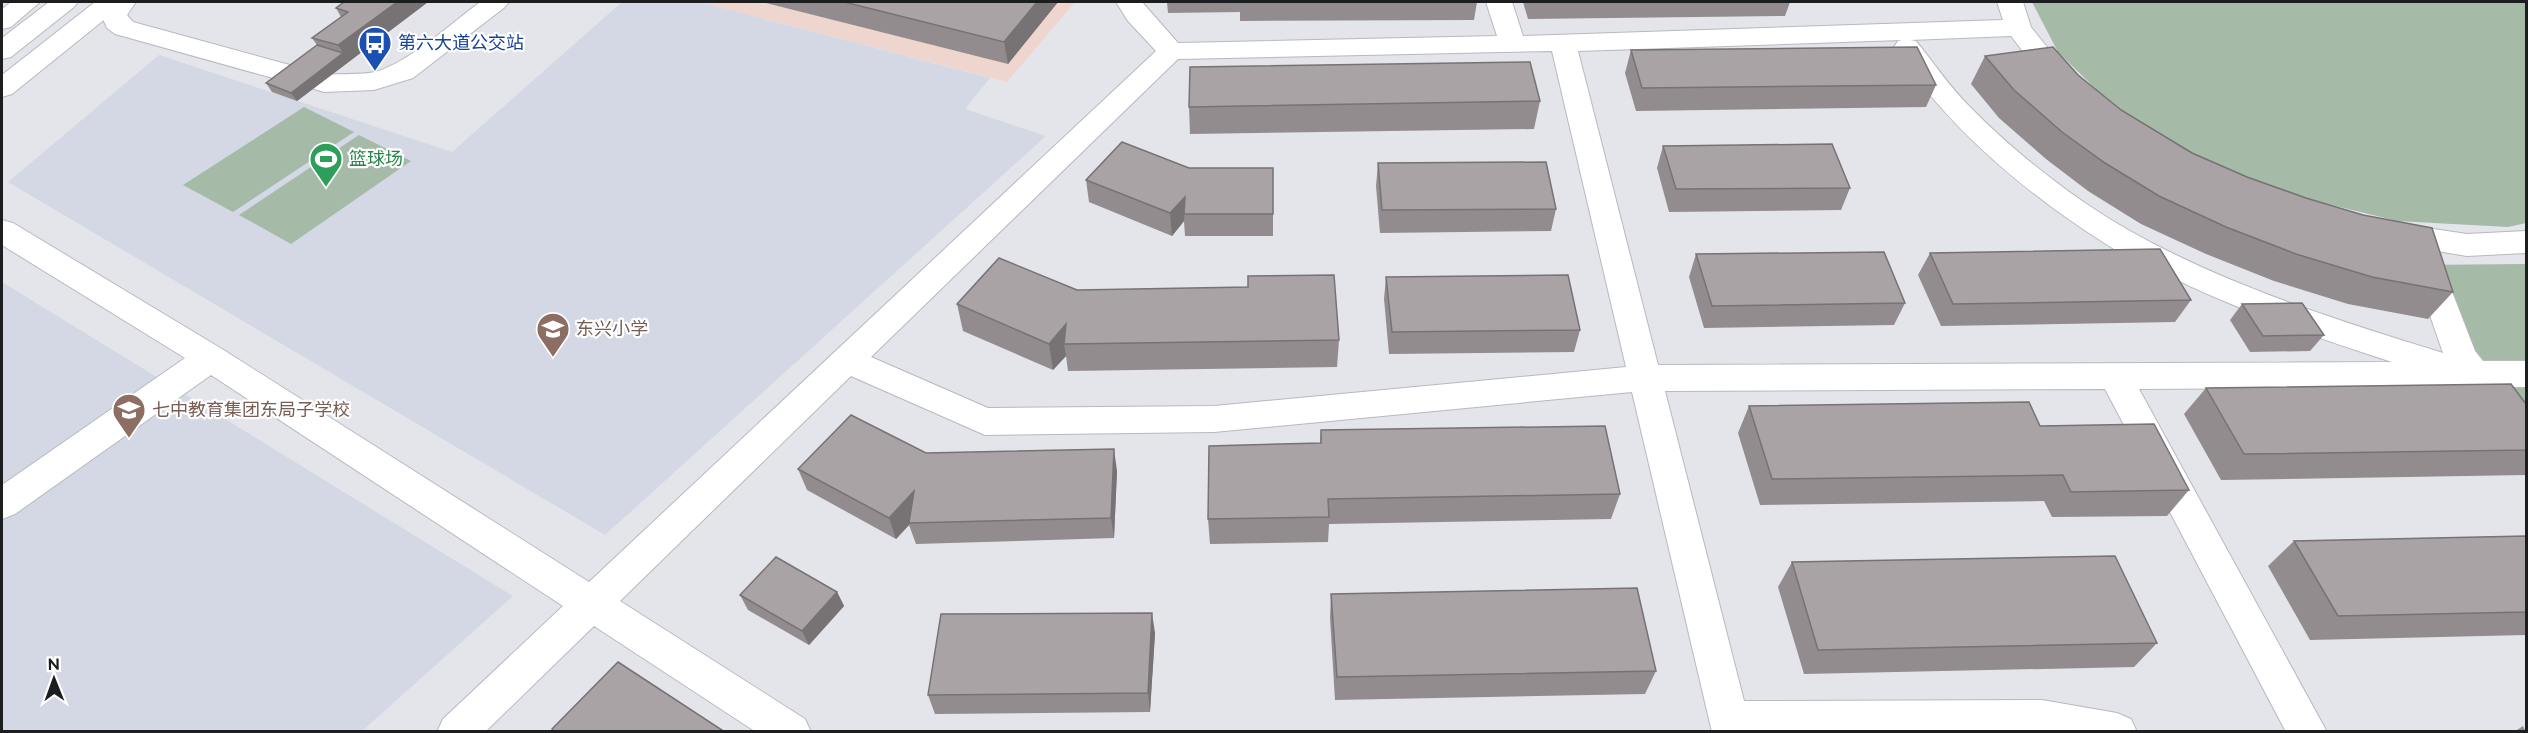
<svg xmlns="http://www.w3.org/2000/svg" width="2528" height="733" font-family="Raleway,'Noto Sans SC',sans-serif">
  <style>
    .commercial { fill: #eed5cd }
    .built { fill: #d3d8e4 }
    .green { fill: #a5baa7 }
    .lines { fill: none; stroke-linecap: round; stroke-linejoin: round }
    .minor-casing { stroke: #b7b9bf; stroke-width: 2 }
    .major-casing { stroke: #b7b9bf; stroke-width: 2 }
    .highway-casing { stroke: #b7b9bf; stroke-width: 2 }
    .minor { fill: #fff; fill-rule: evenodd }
    .major { fill: #fff; fill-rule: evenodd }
    .highway { fill: #fff; fill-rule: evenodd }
    .wall { fill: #928c8e }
    .shaded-wall { fill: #777274 }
    .building { fill: #aaa3a5; stroke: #777274; stroke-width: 1.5 }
    .labels { text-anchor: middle; stroke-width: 4.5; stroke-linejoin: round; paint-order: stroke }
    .transit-label { font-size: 18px; fill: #164399; stroke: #fff; text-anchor: start }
    .leisure-label { font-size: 18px; fill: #27864d; stroke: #fff; text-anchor: start }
    .education-label { font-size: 18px; fill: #785e54; stroke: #fff; text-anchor: start }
  </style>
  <rect width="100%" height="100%" fill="#e3e5eb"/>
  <path class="commercial" d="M699 2H1075L1007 82Z"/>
  <g class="built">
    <path d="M622 2H699L990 78 965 109 1046 136 605 535 8 182 159 55 452 152Z"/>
    <path d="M2 282 513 596 362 731H2Z"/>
  </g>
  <g class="green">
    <path d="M2032 2H2526V223L2508 227 2397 221 2279 192 2186 151 2110 103 2058 52Z"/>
    <path d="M304 107 354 132 233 212 183 185Z"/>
    <path d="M359 135 411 161 291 244 239 215Z"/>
    <path d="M2526 264V432L2418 265Z"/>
  </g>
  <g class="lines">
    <g class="minor-casing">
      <g id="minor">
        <path d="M110 2H136L127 15 133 22 297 67 301 73 297 79 287 82 115 34 107 28 101 15Z"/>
        <path d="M480 2H509L505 7 413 78 374 90 324 92 314 89 310 83 314 77C334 72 355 76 375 72 408 63 452 23 480 2Z"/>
        <path d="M1116 2H1142L1178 43 1497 36 1486 2H1512L1523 36 2003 20 1997 2H2023L2031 27 2077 85 2073 91 2063 94 2053 91 2011 36 1910 40 1916 41C1934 63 1951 89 1971 108 2014 152 2076 201 2130 231 2228 286 2336 320 2443 353L2411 261 2415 253 2426 250 2437 253 2475 351 2483 361H2526V387H2503L2526 418V457L2514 453 2466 387 2139 389 2327 732H2286L2105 389 1665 391 1744 701 2042 700 2117 713 2131 719 2137 732H1712L1632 392 1214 432 985 435 851 376 620 601 805 719 811 732H756L594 626 485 732H437L443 719 563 606 211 375 15 514 2 519V485L185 358 2 245V220L13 223 222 349 589 582 1156 51 1128 21ZM1902 40 1898 41 1894 47C1948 128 2024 192 2106 244 2122 255 2141 262 2159 271 2234 309 2312 336 2392 362L1658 365 1578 51ZM1552 51 1626 367 1214 406 988 408 871 357 1178 59Z"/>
        <path d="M2393 223 2467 234 2526 231V253L2467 256 2382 242 2378 234 2382 226Z"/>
      </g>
    </g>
    <g class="major-casing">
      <g id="major">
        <path d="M49 2H78L74 7 11 57 2 59V38Z"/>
        <path d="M95 2H124L120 7 12 94 2 97V75Z"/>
      </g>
    </g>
    <g class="highway-casing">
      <path id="highway" d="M11 2H40L11 27 2 29V9Z"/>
    </g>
    <use href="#minor" class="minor"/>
    <use href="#major" class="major"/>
    <use href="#highway" class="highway"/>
  </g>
  <g class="wall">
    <path d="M428 2 297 101 272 92 266 83 317 45 312 38 341 17 336 8Z"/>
    <path d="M762 2H1058L1008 64Z"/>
    <path d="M1167 2H1477L1474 20 1240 21V12L1168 13Z"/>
    <path d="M1523 2H1790L1785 16 1528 19Z"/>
    <path d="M1631 50 1936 85 1926 107 1636 111 1625 73Z"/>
    <path d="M1985 56 2078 75 2121 110 2192 153 2453 292 2428 319 2348 304 2274 281 2206 254 2141 224 2088 191 2046 159 1999 118 1971 84Z"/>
    <path d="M1540 101 1534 129 1190 134 1189 107Z"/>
    <path d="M1663 146 1850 188 1841 210 1669 212 1657 168Z"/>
    <path d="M1378 163 1556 209 1551 231 1380 233 1376 186Z"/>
    <path d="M1189 168H1273V236H1185L1184 221 1172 236 1089 202 1086 180Z"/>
    <path d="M1930 253 2191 300 2175 322 1941 326 1918 275Z"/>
    <path d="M1696 254 1905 303 1894 325 1704 328 1689 277Z"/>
    <path d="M1386 277 1580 330 1574 352 1389 354 1384 299Z"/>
    <path d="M1077 290 1339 340 1337 367 1068 371 1066 356 1053 370 963 331 957 304Z"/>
    <path d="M2242 304 2324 335 2310 351 2250 352 2230 320Z"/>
    <path d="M2206 388 2526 404V475L2221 480 2184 414Z"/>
    <path d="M1749 406 2040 426 2189 490 2167 516 2052 517 2044 501 1760 505 1738 433Z"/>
    <path d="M1321 430 1620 494 1611 519 1329 524 1328 542 1210 544 1208 519 1320 444Z"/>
    <path d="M926 453 1117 471 1114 538 916 544 909 525 896 539 807 490 798 469Z"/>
    <path d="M2526 536V635L2310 640 2268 566 2294 541Z"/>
    <path d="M1792 562 2157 643 2134 667 1804 674 1778 587Z"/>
    <path d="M837 592 844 606 809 645 748 610 740 595Z"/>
    <path d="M1331 594 1656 671 1645 694 1335 700 1330 618Z"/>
    <path d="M1155 633 1150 712 935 714 928 695Z"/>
    <path d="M2523 726 2526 732H2514Z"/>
  </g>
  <g class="shaded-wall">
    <path d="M397 2H428L297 101 291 93 343 53 338 45Z"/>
    <path d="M1037 2H1058L1008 64 1004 42Z"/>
    <path d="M1185 197 1184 221 1172 236 1170 213Z"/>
    <path d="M1066 324 1064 344 1066 356 1053 370 1049 344Z"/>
    <path d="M1114 449 1117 471 1114 538 1111 518Z"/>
    <path d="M914 491 909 523V525L896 539 889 518Z"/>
    <path d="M837 592 844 606 809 645 802 631Z"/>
    <path d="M1152 613 1155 633 1150 712 1148 693Z"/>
  </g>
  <g class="building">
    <path d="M344 2H397L338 45 312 38 348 12 336 8Z"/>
    <path d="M844 2H1037L1004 42Z"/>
    <path d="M317 45 343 53 291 93 266 83Z"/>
    <path d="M1917 47 1936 85 1642 88 1631 50Z"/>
    <path d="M2053 47 2078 75 2121 110 2192 153 2247 177 2306 198 2363 215 2432 228 2453 292 2372 277 2296 254 2226 227 2159 196 2105 163 2062 132 2014 90 1985 56Z"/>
    <path d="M1530 62 1540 101 1189 107 1190 67Z"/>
    <path d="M1122 142 1189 168H1273V214H1184L1185 197 1170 213 1086 180Z"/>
    <path d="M1832 144 1850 188 1676 189 1663 146Z"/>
    <path d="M1546 162 1556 209 1382 210 1378 163Z"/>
    <path d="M2160 249 2191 300 1953 304 1930 253Z"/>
    <path d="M1884 252 1905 303 1712 306 1696 254Z"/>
    <path d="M999 258 1077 290 1248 287V276L1334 275 1339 340 1064 344 1066 324 1049 344 957 304Z"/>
    <path d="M1568 275 1580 330 1392 332 1386 277Z"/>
    <path d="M2302 303 2324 335 2263 336 2242 304Z"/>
    <path d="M2511 384 2526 404V450L2244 454 2206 388Z"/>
    <path d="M2029 402 2040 426 2154 424 2189 490 2071 492 2063 475 1772 479 1749 406Z"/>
    <path d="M851 415 926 453 1114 449 1111 518 909 523 914 491 889 518 798 469Z"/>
    <path d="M1605 426 1620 494 1328 499 1329 517 1208 519 1209 446 1321 443V430Z"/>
    <path d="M2526 536V612L2338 616 2294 541Z"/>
    <path d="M2115 556 2157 643 1818 650 1792 562Z"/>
    <path d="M776 557 837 592 802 631 740 595Z"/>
    <path d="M1637 588 1656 671 1337 677 1331 594Z"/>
    <path d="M1152 613 1148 693 928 695 941 614Z"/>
    <path d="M618 662 725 732H555L552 729Z"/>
  </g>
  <defs>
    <g id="bus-pin" transform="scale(1.725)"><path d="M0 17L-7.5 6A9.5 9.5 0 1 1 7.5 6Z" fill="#1a4fb4" stroke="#fff"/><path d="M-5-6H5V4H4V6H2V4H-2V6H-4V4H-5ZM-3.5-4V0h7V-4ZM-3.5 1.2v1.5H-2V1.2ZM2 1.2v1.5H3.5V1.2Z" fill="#fff"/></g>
    <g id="stadium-pin" transform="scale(1.725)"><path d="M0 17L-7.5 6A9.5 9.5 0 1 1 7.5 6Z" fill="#2e9e5b" stroke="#fff"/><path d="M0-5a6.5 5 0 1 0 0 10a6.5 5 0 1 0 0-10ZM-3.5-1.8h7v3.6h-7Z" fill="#fff"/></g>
    <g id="school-pin" transform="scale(1.725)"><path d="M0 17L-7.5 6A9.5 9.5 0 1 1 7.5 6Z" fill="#8d6e63" stroke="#fff"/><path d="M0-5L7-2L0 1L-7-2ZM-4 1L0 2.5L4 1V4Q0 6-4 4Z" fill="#fff"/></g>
  </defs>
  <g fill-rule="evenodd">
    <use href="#bus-pin" x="375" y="43"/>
    <use href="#stadium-pin" x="326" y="159"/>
    <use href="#school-pin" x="553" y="329"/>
    <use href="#school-pin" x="129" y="410"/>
  </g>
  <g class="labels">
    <g class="transit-label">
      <text x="398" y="49">第六大道公交站</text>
    </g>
    <g class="leisure-label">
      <text x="349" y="165">篮球场</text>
    </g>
    <g class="education-label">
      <text x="576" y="335">东兴小学</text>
      <text x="152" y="416">七中教育集团东局子学校</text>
    </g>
  </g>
  <rect width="2528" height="733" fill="none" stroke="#1c1d1f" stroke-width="6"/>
  <g transform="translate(54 679) rotate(359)" stroke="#ffffff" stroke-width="4.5" paint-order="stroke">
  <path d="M0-4.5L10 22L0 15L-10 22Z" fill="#1c1d1f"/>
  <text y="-9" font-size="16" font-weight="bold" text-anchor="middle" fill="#1c1d1f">N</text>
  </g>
</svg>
